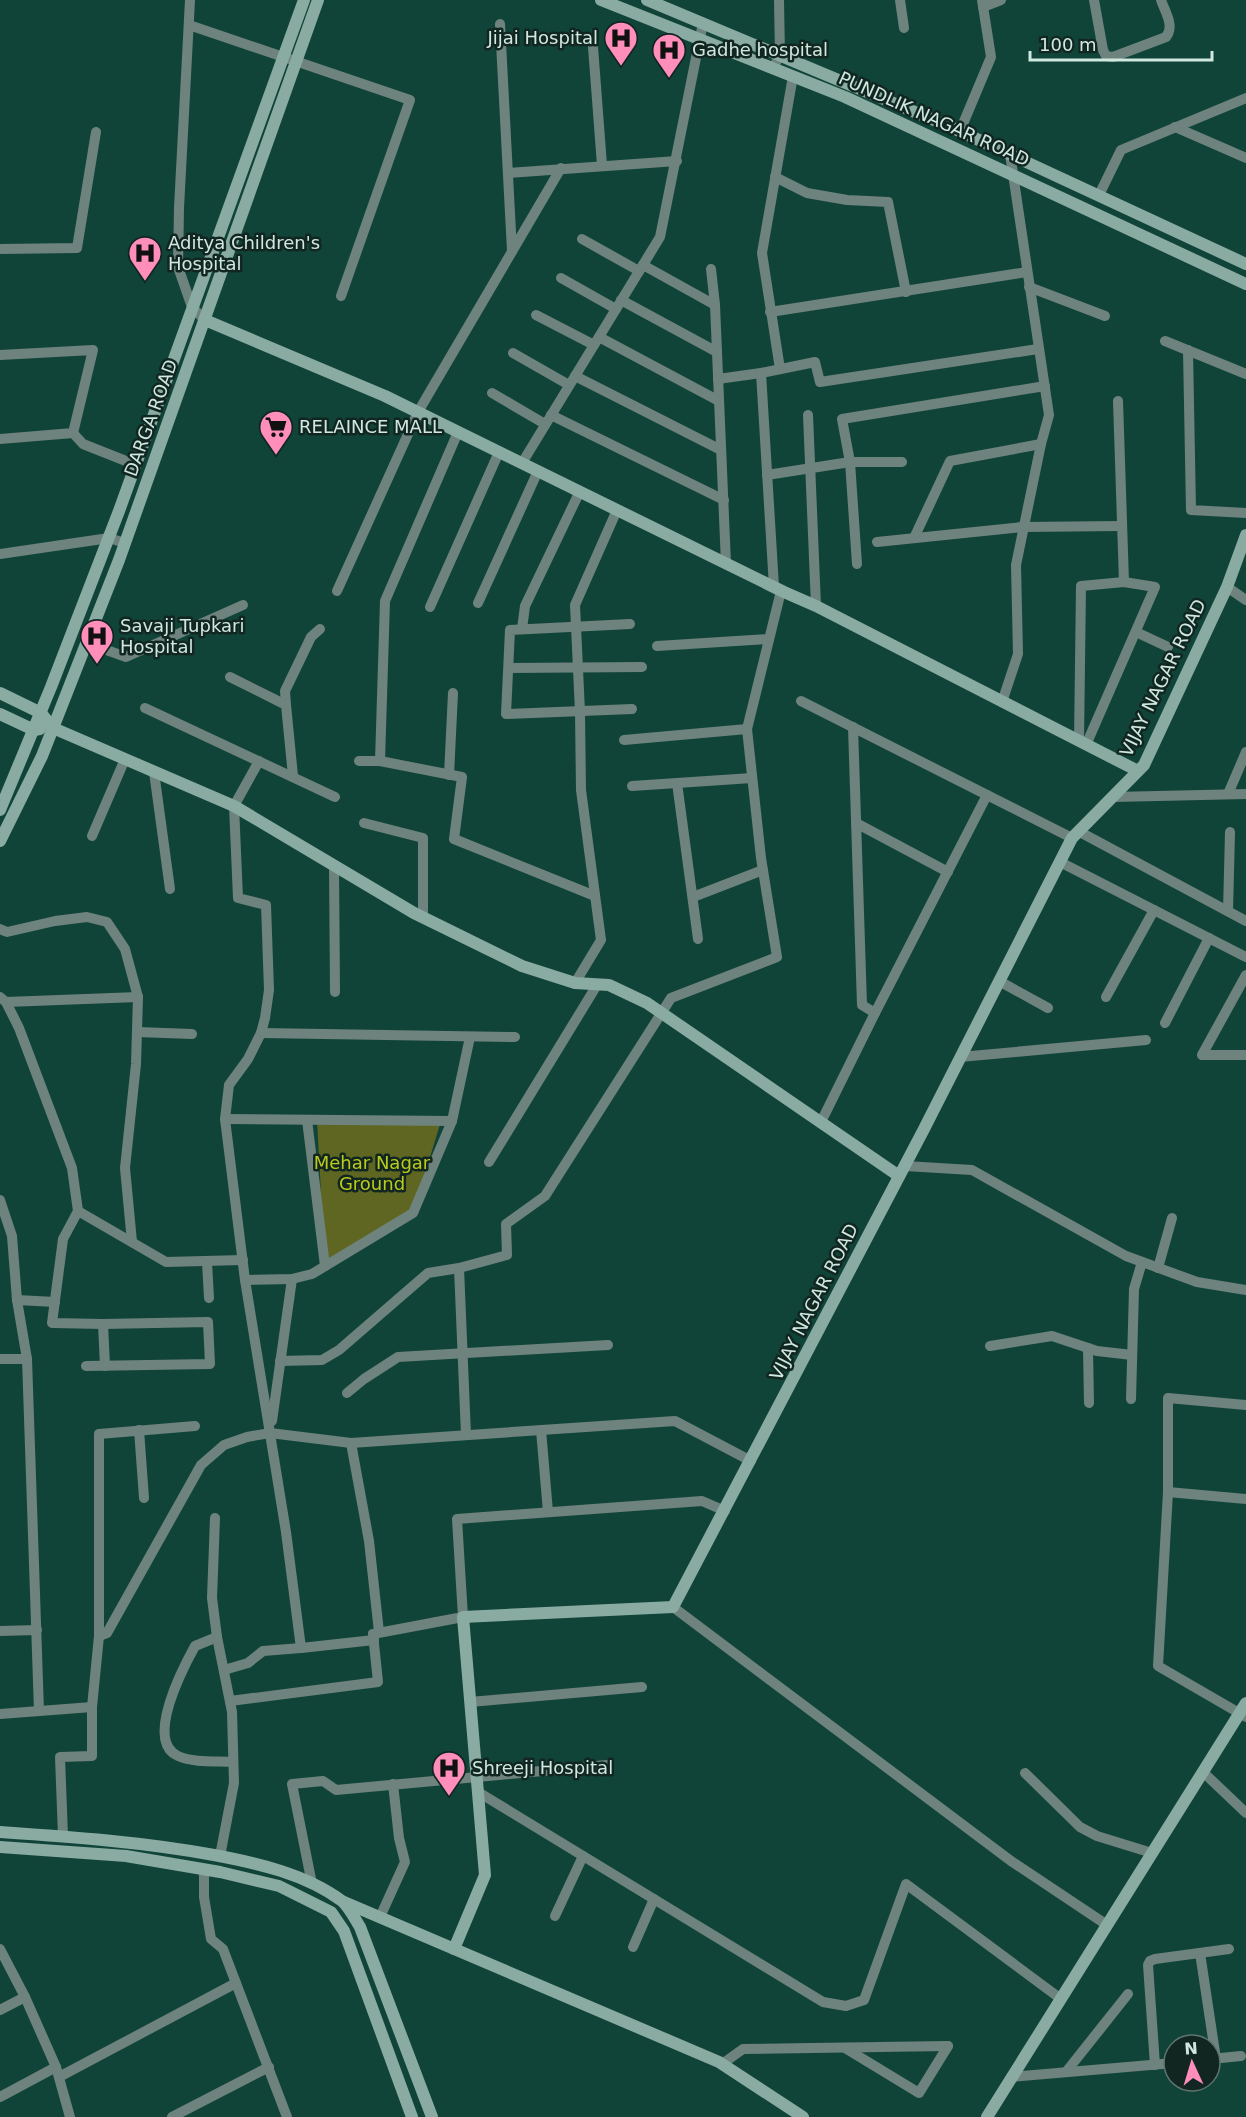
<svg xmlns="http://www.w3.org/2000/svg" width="1246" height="2117" font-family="'DejaVu Sans',sans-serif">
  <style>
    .green { fill: #5e6621 }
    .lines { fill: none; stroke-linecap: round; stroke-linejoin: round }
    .street { stroke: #6e837d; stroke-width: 10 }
    .secondary { stroke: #8aaba2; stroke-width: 12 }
    .labels { text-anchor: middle; stroke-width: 5; stroke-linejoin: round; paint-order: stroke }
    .poi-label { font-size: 18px; fill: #cfe8e0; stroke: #122621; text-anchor: start }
    .street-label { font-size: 18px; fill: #cfe8e0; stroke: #122621 }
    .park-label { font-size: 18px; fill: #bbcb19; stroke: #122621 }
  </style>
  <rect width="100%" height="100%" fill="#114439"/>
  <path class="green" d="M317 1120 441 1121 413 1213 325 1266Z"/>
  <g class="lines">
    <g class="street">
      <path d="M190 0 179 208 178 267 192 307 205 320"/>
      <path d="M900 0 904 28"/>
      <path d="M1094 0 1103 50 1106 56 1113 57 1166 37C1175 26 1165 12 1161 0"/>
      <path d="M983 7 1001 0"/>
      <path d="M500 24 512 251"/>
      <path d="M189 25 410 100 341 296"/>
      <path d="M593 47 602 165"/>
      <path d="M773 68 780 55 779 0"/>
      <path d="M1175 127 1246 158"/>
      <path d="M960 131 991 57 982 0"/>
      <path d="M508 173 677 161"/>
      <path d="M775 177 807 193 847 200 888 202 906 292"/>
      <path d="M1099 195 1121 150 1246 98"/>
      <path d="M582 239 639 271"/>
      <path d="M0 249 77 248 96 132"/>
      <path d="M643 265 715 305"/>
      <path d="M711 269 715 305 726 564"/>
      <path d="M561 278 616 309"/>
      <path d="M1029 287 1105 316"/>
      <path d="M621 300 717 352"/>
      <path d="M770 312 1027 272"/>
      <path d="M536 315 594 345"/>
      <path d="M599 337 719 401"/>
      <path d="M1165 341 1246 374"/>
      <path d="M1188 350 1191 510 1246 513"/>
      <path d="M513 353 569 385"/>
      <path d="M0 355 93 350 73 433 0 439"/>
      <path d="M780 369 762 253 793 76"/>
      <path d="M575 376 721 450"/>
      <path d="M718 379 761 373"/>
      <path d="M492 393 545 424"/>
      <path d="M1118 401 1124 582"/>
      <path d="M551 415 724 500"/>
      <path d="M808 415 816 606"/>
      <path d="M73 433 83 444 136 465"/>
      <path d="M522 463 660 237 703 23"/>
      <path d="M767 475 850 462H902"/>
      <path d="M914 538 950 461 1041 444"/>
      <path d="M877 542 1022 527 1121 526"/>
      <path d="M0 554 109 538 125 543"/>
      <path d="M857 564 850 462 842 419 1045 386"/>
      <path d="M774 587 761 373 815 362 820 382 1038 349"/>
      <path d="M1227 587 1246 600"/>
      <path d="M337 591 418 412 561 168"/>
      <path d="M478 603 538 471"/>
      <path d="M430 607 499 452"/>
      <path d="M630 624 510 630 506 714 632 709"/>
      <path d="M522 629 525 606 580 491"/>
      <path d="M1136 632 1168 647"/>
      <path d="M87 643 126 657 243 605"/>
      <path d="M657 646 769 639"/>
      <path d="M509 668 642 667"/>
      <path d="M230 677 286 705 293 776"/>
      <path d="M801 701 1072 838"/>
      <path d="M1002 702 1018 654 1016 565 1041 444 1049 415 1010 154"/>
      <path d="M286 705 285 691 311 637 320 629"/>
      <path d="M145 708 335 797"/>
      <path d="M853 727 862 1005 875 1013"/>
      <path d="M624 740 747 729"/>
      <path d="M1079 741 1081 586 1124 582 1155 587 1086 745"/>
      <path d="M359 761H380L462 777 454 839 595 896"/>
      <path d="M380 761 385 601 458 432"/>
      <path d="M154 772 170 889"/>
      <path d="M449 775 453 693"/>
      <path d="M677 783 698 939"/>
      <path d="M632 786 752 778"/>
      <path d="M1228 794 1246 752"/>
      <path d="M1113 797 1246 794"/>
      <path d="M364 823 423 838V918"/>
      <path d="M856 823 948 872"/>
      <path d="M1078 831 1246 921"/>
      <path d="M92 836 125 759"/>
      <path d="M1060 862 1246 957"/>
      <path d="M334 866 335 992"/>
      <path d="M693 897 763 870"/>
      <path d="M1228 911 1230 832"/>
      <path d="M0 929 7 932 55 921 87 917 107 922 125 949 138 997 136 1064 125 1168 132 1242"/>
      <path d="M1246 975 1202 1055H1246"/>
      <path d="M999 981 1048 1008"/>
      <path d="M575 983 601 940 581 790 580 712 575 605 617 510"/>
      <path d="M0 997 6 1002 19 1028 72 1168 78 1211 63 1239 52 1323 103 1324 208 1322 210 1364 86 1366"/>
      <path d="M1106 997 1154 910"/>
      <path d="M6 1002 138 997"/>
      <path d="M1165 1023 1209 938"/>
      <path d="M137 1032 192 1034"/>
      <path d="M261 1033 515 1037"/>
      <path d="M960 1057 1146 1040"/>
      <path d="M225 1119 452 1121"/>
      <path d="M307 1120 325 1266"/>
      <path d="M821 1122 875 1013 987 795"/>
      <path d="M489 1162 597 985"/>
      <path d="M905 1166 972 1170 1126 1256 1197 1282 1246 1290"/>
      <path d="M0 1200 12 1236 17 1300 27 1359 39 1711"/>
      <path d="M78 1211 166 1262 243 1260"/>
      <path d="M207 1262 209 1298"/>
      <path d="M1158 1268 1172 1218"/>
      <path d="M245 1280 292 1279 312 1274 413 1213 452 1121 470 1037"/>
      <path d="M17 1300 55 1302"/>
      <path d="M103 1324 105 1366"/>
      <path d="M990 1346 1052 1336 1097 1351 1132 1355"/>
      <path d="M1088 1348 1089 1403"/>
      <path d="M0 1359H27"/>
      <path d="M280 1361 322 1360 339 1350 428 1273 459 1268"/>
      <path d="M347 1393 364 1379 398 1357 608 1345"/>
      <path d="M1131 1399 1134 1289 1142 1262"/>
      <path d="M272 1421 292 1279"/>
      <path d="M139 1430 144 1498"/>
      <path d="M541 1430 548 1512"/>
      <path d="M466 1435 459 1268 507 1255 506 1224 545 1196 671 998 777 957 761 858 747 729 781 591"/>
      <path d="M351 1443 369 1541 379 1632"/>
      <path d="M1168 1492V1398L1246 1405"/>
      <path d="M1246 1499 1168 1492 1158 1666 1246 1717"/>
      <path d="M215 1518 212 1598 217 1637 232 1712 234 1783 220 1856"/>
      <path d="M673 1607 1011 1861 1107 1925"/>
      <path d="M0 1631 37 1630"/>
      <path d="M99 1636 107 1633 201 1465 224 1445 247 1437 270 1433 351 1443 675 1421 751 1461"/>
      <path d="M217 1637 195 1646C184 1666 144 1741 178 1756 194 1763 216 1761 233 1762"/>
      <path d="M301 1648 374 1640"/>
      <path d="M224 1670 248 1663 263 1651 301 1648 286 1532 245 1280 225 1119 229 1085 248 1059 261 1033 265 1018 269 990 266 905 238 898 234 806 259 761"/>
      <path d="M230 1701 378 1682 373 1634 463 1617 457 1519 702 1501 725 1511"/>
      <path d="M470 1702 642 1687"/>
      <path d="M0 1714 92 1707"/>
      <path d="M1203 1772 1246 1813"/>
      <path d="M1025 1773 1080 1827 1097 1836 1152 1853"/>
      <path d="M478 1792 823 2002 846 2006 864 2000 906 1884 1061 1999"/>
      <path d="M63 1836 60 1757 92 1756V1707L99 1636V1434L195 1426"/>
      <path d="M204 1870V1897L211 1939 223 1949 287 2117"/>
      <path d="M312 1884 292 1784 323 1781 336 1790 607 1765"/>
      <path d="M555 1916 583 1856"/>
      <path d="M380 1917 405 1862 399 1838 393 1784"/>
      <path d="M633 1947 654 1899"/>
      <path d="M0 1949 25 1997 56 2067 70 2117"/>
      <path d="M1200 1953 1216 2059"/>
      <path d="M0 2010 25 1997"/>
      <path d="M845 2048 919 2093 948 2046"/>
      <path d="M1211 2059 1241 2056"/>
      <path d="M722 2064 743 2049 948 2046"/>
      <path d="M1155 2065 1148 1965 1150 1961 1155 1959 1229 1949"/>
      <path d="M1066 2072 1128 1994"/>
      <path d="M59 2077 236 1983"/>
      <path d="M1011 2077 1174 2063"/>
      <path d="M0 2097 56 2067"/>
      <path d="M172 2117 269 2067"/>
    </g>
    <g class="secondary">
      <path d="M601 0 845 97 1246 284"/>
      <path d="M647 0 953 128 1246 264"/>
      <path d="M205 320 385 396 784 592 816 606 1138 771"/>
      <path d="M0 693 41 713 53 728 234 806 414 913 522 966 575 983 609 985 647 1003 899 1176"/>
      <path d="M0 714 34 730 40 729"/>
      <path d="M0 810 51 687 119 511 304 0"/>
      <path d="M0 841 42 756 119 560 318 0"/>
      <path d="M0 1832C72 1837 143 1842 214 1855 257 1863 306 1874 342 1901 349 1907 355 1919 360 1927L432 2117"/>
      <path d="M0 1847 126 1856 220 1872 279 1886 331 1912 344 1931 412 2117"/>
      <path d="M344 1902 719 2062 803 2117"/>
      <path d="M454 1949 485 1875 463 1617 673 1607 924 1129 1072 838 1144 765 1227 587 1246 535"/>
      <path d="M987 2117 1246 1703"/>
    </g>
  </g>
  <defs>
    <g id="hospital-pin" transform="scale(1.725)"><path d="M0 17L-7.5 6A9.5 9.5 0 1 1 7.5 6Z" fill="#ff8ebb" stroke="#122621"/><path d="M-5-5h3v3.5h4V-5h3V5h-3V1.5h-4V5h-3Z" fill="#111"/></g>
    <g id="supermarket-pin" transform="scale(1.725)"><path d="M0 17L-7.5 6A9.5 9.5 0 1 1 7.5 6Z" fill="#ff8ebb" stroke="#122621"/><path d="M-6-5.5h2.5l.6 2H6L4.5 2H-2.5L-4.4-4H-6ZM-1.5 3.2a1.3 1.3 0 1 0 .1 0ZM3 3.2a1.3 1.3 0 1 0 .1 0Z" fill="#111"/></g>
  </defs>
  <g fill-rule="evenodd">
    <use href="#hospital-pin" x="621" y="38"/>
    <use href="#hospital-pin" x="669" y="50"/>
    <use href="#hospital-pin" x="145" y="253"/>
    <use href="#supermarket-pin" x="276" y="427"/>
    <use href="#hospital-pin" x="97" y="636"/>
    <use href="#hospital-pin" x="449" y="1768"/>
  </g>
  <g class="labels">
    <g class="poi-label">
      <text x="598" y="44" text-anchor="end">Jijai Hospital</text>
      <text x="692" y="56">Gadhe hospital</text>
      <text x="168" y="249">Aditya Children's<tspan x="168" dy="21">Hospital</tspan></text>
      <text x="299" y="433">RELAINCE MALL</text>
      <text x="120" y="632">Savaji Tupkari<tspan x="120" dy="21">Hospital</tspan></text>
      <text x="472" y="1774">Shreeji Hospital</text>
    </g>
    <g class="street-label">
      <text transform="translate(934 119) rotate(24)" y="6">PUNDLIK NAGAR ROAD</text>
      <text transform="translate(151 418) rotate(-70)" y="6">DARGA ROAD</text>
      <text transform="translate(1163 678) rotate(-64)" y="6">VIJAY NAGAR ROAD</text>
      <text transform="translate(814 1302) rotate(-63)" y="6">VIJAY NAGAR ROAD</text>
    </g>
    <g class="park-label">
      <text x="372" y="1169">Mehar Nagar<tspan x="372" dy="21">Ground</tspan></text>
    </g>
  </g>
  <g transform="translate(1192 2063) rotate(356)"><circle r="28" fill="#122621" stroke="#5e746d" stroke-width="1.5"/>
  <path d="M0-4.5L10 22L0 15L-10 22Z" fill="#ff8ebb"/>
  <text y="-9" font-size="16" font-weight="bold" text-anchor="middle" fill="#cfe8e0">N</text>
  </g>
  <path d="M1030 51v9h182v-9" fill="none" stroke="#cfe8e0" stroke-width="3"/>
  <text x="1039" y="51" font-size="18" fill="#cfe8e0" stroke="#122621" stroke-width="4.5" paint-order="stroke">100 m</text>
</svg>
